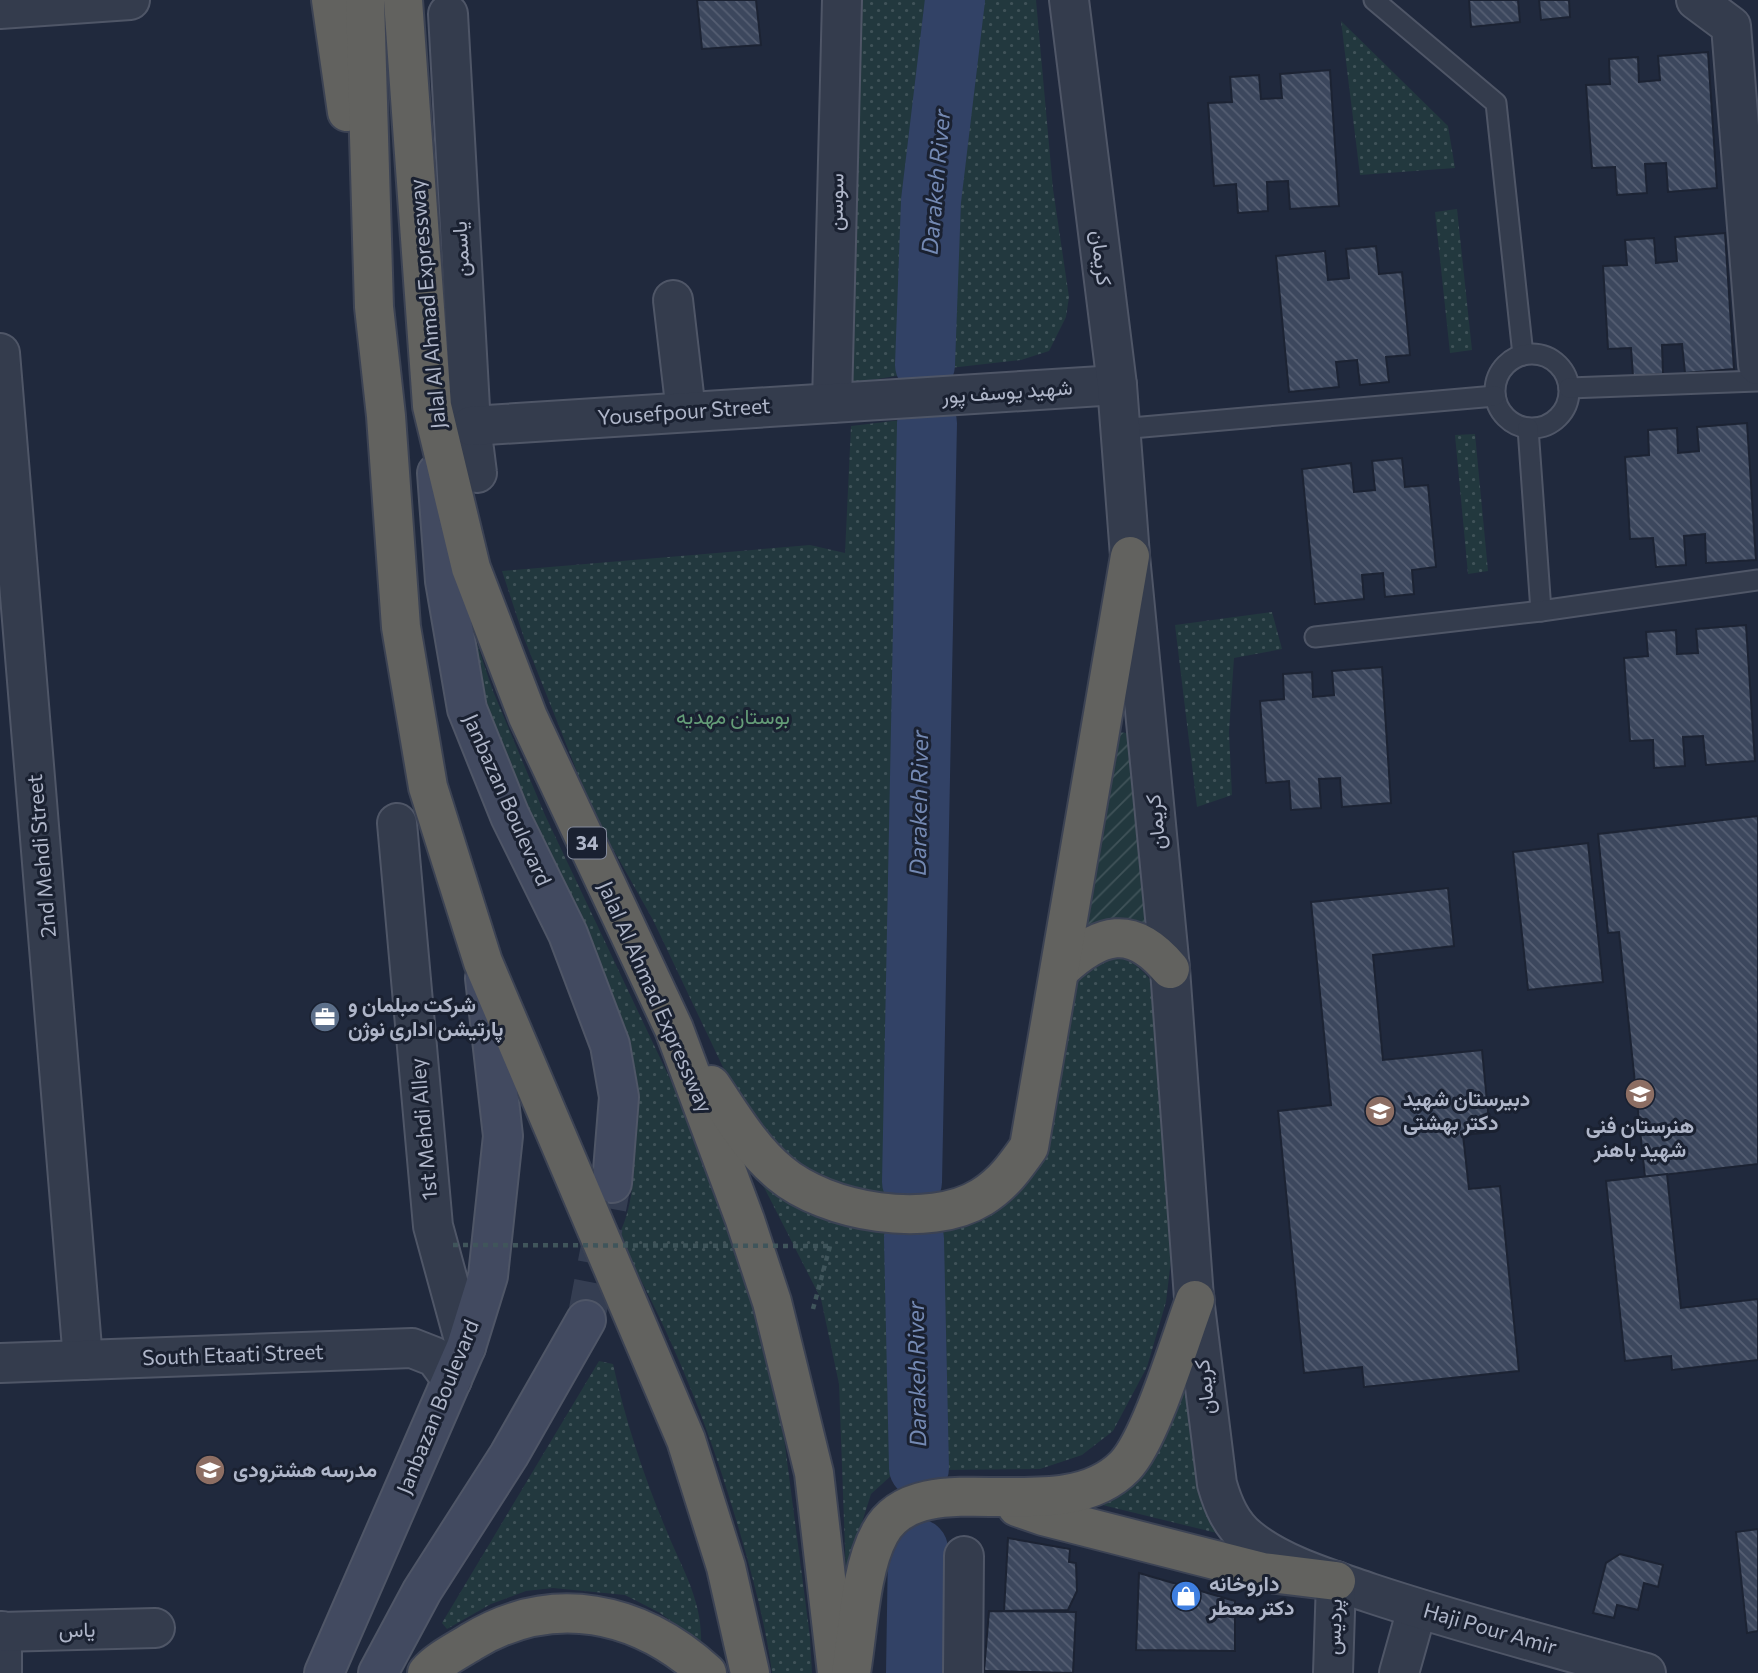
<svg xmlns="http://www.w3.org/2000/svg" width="1758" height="1673" font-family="Commissioner,Vazirmatn,sans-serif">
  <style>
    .grass { fill: url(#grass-dots) }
    .garden { fill: url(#garden-furrows) }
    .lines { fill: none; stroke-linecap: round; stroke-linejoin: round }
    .river { stroke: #324266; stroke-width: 60 }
    .building { fill: url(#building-back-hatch); stroke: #1c2333; stroke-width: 2 }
    .secondary-tunnel { stroke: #353e52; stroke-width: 38; stroke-dasharray: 38 19; stroke-linecap: butt }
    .service-casing { stroke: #4f5667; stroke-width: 23 }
    .minor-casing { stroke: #4f5667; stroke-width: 42 }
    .tertiary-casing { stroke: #4f5667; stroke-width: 42 }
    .secondary-casing { stroke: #4f5667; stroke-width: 42 }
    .trunk-casing { stroke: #3c4354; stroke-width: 42 }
    .path { stroke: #40555b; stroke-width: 4.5; stroke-dasharray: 5 5; stroke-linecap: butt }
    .service { stroke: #343c4d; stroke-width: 19 }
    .minor { stroke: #343c4d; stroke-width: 38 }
    .tertiary { stroke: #343c4d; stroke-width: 38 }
    .secondary { stroke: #424a60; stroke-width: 38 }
    .trunk { stroke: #62625f; stroke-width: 38 }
    .path-bridge { stroke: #40555b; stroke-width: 4.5; stroke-dasharray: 5 5; stroke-linecap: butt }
    .labels { text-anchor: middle; stroke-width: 6; stroke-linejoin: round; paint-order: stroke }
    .shield { fill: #1a2131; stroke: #82899b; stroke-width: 2 }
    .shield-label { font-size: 19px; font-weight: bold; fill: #afb6c9 }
    .street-label { font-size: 21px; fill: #afb6c9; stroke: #1a2131 }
    .park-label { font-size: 21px; fill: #649c77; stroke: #1a2131 }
    .poi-label { font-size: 21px; font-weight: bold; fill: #afb6c9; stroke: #1a2131; text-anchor: start }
    .water-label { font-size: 23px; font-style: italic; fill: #7489b3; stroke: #1a2131 }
  </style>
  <defs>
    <pattern id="grass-dots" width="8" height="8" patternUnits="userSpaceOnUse" patternTransform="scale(1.75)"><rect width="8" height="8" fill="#22383e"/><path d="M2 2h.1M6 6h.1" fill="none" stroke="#405359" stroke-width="1.8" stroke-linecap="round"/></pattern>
    <pattern id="garden-furrows" width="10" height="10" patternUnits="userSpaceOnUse" patternTransform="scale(1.75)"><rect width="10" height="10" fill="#22383e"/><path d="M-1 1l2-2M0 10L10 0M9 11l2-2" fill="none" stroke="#405359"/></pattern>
    <pattern id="building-back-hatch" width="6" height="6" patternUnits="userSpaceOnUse" patternTransform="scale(1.75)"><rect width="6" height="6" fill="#3c475d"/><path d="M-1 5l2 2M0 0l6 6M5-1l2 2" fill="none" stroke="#565f73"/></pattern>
  </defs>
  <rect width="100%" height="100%" fill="#20293d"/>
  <g class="grass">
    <path d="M861 0H935L910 207 902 375 853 383Z"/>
    <path d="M973 0H1036L1053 189 1069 297 1066 317 1049 351 1021 360 941 369 942 253Z"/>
    <path d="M1341 21 1448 126 1455 168 1360 175Z"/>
    <path d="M1457 209 1472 350 1450 353 1435 212Z"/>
    <path d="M901 420 892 1199 821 1184 750 1124 653 920 595 817 524 638 502 571 810 545 845 553 851 426Z"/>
    <path d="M1475 434 1488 571 1468 574 1455 435Z"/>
    <path d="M457 585 493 691 545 815 680 1100 752 1286 782 1422 810 1637 812 1673H772C766 1626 753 1578 740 1533 710 1428 671 1332 618 1237 636 1202 634 1160 636 1121L496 761Z"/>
    <path d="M1272 612 1282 649 1234 658 1229 732 1232 795 1197 807 1175 625Z"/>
    <path d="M1105 956C1129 958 1138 964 1152 982L1173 1243 1166 1302 1147 1367 1113 1431 1082 1455 1040 1469 937 1470 935 1227 986 1213 1073 973Z"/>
    <path d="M745 1150 905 1227 901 1453 893 1474 871 1494 859 1532 847 1603 839 1384 821 1299Z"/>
    <path d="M599 1361 613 1364C625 1419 643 1474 665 1527 680 1565 703 1600 701 1643L660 1613 625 1595 553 1588 526 1591 491 1604 447 1629 442 1623Z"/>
    <path d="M1186 1371 1196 1479 1206 1509 1225 1535 1086 1501Z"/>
  </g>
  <path class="garden" d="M1116 732 1128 733 1150 941 1079 931Z"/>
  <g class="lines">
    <g class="river">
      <path d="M925 365 931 201 955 0"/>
      <path d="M912 1182 927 423"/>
      <path d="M914 1239 919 1468"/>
      <path d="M916 1673 918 1549"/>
    </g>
  </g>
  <g class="building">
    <path d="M697 0H756L761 45 702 49Z"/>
    <path d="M1469 0H1518L1520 22 1471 27Z"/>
    <path d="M1539 0H1569L1570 17 1541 20Z"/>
    <path d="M1708 52 1717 188 1668 192 1666 163 1645 164 1647 193 1617 195 1615 167 1592 168 1586 85 1610 84 1609 59 1638 57 1639 82 1660 80 1658 56Z"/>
    <path d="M1330 70 1339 206 1290 209 1288 181 1267 182 1268 211 1238 213 1236 184 1214 186 1208 103 1232 102 1230 77 1259 75 1261 99 1282 98 1280 74Z"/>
    <path d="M1725 233 1734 369 1685 373 1682 344 1662 345 1663 374 1633 376 1631 348 1608 349 1603 266 1627 265 1625 240 1654 238 1656 263 1677 261 1675 237Z"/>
    <path d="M1376 246 1379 274 1402 272 1410 355 1386 357 1389 382 1360 385 1357 360 1336 362 1339 387 1289 392 1276 256 1325 251 1328 280 1349 278 1346 249Z"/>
    <path d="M1747 423 1756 560 1706 563 1705 534 1684 536 1686 565 1656 567 1653 538 1630 539 1625 457 1649 455 1648 430 1677 428 1678 453 1699 451 1697 427Z"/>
    <path d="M1402 458 1405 487 1428 485 1436 567 1412 570 1414 594 1385 597 1383 573 1362 575 1364 599 1315 604 1302 469 1351 463 1354 492 1375 490 1372 461Z"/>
    <path d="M1746 625 1755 761 1706 765 1703 736 1683 737 1685 766 1654 768 1653 740 1630 741 1624 658 1648 656 1646 632 1676 630 1677 654 1698 653 1696 629Z"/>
    <path d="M1382 667 1391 803 1342 807 1340 778 1319 779 1321 808 1291 810 1289 781 1266 783 1260 701 1284 699 1283 674 1312 672 1313 697 1334 695 1332 671Z"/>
    <path d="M1758 816V1164L1645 1177 1619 932 1608 933 1598 834Z"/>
    <path d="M1588 843 1603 982 1528 990 1513 852Z"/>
    <path d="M1448 888 1454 946 1373 955 1383 1060 1482 1050 1490 1132 1463 1135 1469 1189 1500 1186 1519 1371 1364 1387 1362 1367 1304 1373 1278 1111 1331 1105 1311 902Z"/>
    <path d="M1667 1174 1681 1308 1758 1299V1360L1672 1370 1671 1356 1625 1361 1606 1181Z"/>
    <path d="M1758 1529V1631L1747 1633 1736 1532Z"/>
    <path d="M1008 1538 1070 1549 1069 1562 1076 1563 1077 1591 1068 1610 1004 1611Z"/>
    <path d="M1620 1554 1663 1565 1658 1587 1644 1583 1638 1610 1617 1605 1614 1618 1593 1613 1606 1563Z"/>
    <path d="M1139 1573 1235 1601V1651L1136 1650Z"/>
    <path d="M989 1611 1076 1612 1073 1673 984 1671Z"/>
    <path d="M984 1671 1045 1673H984Z"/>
  </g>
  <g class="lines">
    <path class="secondary-tunnel" d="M586 1320 612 1183"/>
    <g class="service-casing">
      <g id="service">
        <path d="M1374 0 1496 103 1523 355"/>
        <circle cx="1532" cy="391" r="37"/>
        <path d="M1569 388 1758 381"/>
        <path d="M1528 428 1541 611"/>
        <path d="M1120 429 1495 396"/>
        <path d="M1315 637 1541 611 1758 580"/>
      </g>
    </g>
    <g class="minor-casing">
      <g id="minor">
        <path d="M1696 0 1731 26 1758 365"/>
        <path d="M0 9 130 0"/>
        <path d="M448 14 471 426 477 473 474 449"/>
        <path d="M673 300 686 412"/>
        <path d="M0 353 83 1360"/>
        <path d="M832 403 842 0"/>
        <path d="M471 426 1117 385"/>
        <path d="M397 823 433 1226 466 1347"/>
        <path d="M2 1631V1673"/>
        <path d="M0 1632 155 1628"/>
        <path d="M963 1673 964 1556"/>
        <path d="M1399 1673 1417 1609"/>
      </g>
    </g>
    <g class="tertiary-casing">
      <g id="tertiary">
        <path d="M1069 0 1117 385 1130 556 1170 969 1194 1298 1217 1484C1223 1505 1231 1524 1248 1538 1281 1565 1330 1579 1370 1593 1460 1623 1554 1647 1646 1673"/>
        <path d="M0 1363 412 1348 435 1357 452 1380"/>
        <path d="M1333 1673 1336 1581"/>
      </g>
    </g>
    <g class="secondary-casing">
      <g id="secondary">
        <path d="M437 473 445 581 467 709 510 816 568 934 610 1045 619 1097 612 1183"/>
        <path d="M324 1673 466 1347 488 1276 503 1136 485 978"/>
        <path d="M378 1673 422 1591 509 1455 586 1320"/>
      </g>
    </g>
    <g class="trunk-casing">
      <g id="trunk">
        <path d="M331 0 347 112"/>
        <path d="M365 0 374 307 386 416 401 627 428 787 483 962 686 1440 726 1567 750 1673"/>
        <path d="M403 0 432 406 471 568 528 717 674 1029 745 1220 772 1302 814 1473 837 1673"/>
        <path d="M1061 969C1100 933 1132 923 1170 969"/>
        <path d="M711 1085C732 1116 751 1149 780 1173 826 1212 929 1230 982 1197 1003 1184 1015 1167 1029 1147L1130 556"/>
        <path d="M1017 1507 1043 1516 1262 1572 1336 1581"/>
        <path d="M427 1673C438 1660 457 1651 471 1642 553 1592 639 1611 707 1673"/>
        <path d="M851 1673C858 1631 860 1569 880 1533 920 1459 1060 1533 1125 1466 1151 1439 1180 1340 1195 1300"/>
      </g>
    </g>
    <path class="path" d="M813 1309 830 1246"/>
    <use href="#service" class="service"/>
    <use href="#minor" class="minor"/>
    <use href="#tertiary" class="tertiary"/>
    <use href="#secondary" class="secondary"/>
    <use href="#trunk" class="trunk"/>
    <path class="path-bridge" d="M453 1245 830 1246"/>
  </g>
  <defs>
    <g id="office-disc" transform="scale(1.575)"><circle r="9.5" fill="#5c6f8a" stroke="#1a2131"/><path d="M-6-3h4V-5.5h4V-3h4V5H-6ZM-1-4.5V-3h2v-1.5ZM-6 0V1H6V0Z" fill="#fff"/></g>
    <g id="school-disc" transform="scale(1.575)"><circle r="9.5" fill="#8d6e63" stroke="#1a2131"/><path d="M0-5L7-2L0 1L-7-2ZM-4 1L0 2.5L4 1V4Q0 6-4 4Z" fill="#fff"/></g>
    <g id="shop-disc" transform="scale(1.575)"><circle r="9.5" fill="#3f7fe0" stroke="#1a2131"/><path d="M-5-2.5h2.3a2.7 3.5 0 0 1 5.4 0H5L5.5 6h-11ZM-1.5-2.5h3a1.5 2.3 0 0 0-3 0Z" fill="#fff"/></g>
  </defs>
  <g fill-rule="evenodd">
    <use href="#office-disc" x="325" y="1017"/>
    <use href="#school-disc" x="1640" y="1094"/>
    <use href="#school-disc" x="1380" y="1111"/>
    <use href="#school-disc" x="210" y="1470"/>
    <use href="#shop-disc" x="1186" y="1596"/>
  </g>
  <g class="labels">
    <rect class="shield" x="568" y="827.5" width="38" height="31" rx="5"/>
    <g class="shield-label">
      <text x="587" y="850">34</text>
    </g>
    <g class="street-label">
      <text transform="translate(836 202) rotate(-89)" y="7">سوسن</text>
      <text transform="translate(461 249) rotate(-93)" y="7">یاسمن</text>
      <text transform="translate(1101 258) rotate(83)" y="7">کریمان</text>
      <text transform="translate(428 304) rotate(-95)" y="7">Jalal Al Ahmad Expressway</text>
      <text transform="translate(1007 392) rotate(-4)" y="7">شهید یوسف پور</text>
      <text transform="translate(684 412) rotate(-4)" y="7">Yousefpour Street</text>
      <text transform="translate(507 800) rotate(66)" y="7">Janbazan Boulevard</text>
      <text transform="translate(1156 822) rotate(-96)" y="7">کریمان</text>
      <text transform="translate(42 856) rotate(-95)" y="7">2nd Mehdi Street</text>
      <text transform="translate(655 997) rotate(66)" y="7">Jalal Al Ahmad Expressway</text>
      <text transform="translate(424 1129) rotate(-95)" y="7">1st Mehdi Alley</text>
      <text transform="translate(233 1355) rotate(-2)" y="7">South Etaati Street</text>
      <text transform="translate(1205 1387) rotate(-97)" y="7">کریمان</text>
      <text transform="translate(438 1407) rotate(-68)" y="7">Janbazan Boulevard</text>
      <text transform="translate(1334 1627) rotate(-88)" y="7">پردیس</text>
      <text transform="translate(1490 1629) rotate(16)" y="7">Haji Pour Amir</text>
      <text transform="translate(77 1630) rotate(-1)" y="7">یاس</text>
    </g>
    <g class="park-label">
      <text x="733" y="724">بوستان مهدیه</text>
    </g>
    <g class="poi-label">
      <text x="348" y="1012">شرکت مبلمان و<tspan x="348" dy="24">پارتیشن اداری نوژن</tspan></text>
      <text x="1403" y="1106">دبیرستان شهید<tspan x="1403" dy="24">دکتر بهشتی</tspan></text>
      <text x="1640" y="1133" text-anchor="middle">هنرستان فنی<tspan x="1640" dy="24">شهید باهنر</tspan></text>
      <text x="233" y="1477">مدرسه هشترودی</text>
      <text x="1209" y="1591">داروخانه<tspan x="1209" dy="24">دکتر معطر</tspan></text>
    </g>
    <g class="water-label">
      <text transform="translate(936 182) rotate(-85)" y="8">Darakeh River</text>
      <text transform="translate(919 803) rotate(-89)" y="8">Darakeh River</text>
      <text transform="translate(917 1374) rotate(-91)" y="8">Darakeh River</text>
    </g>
  </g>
</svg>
